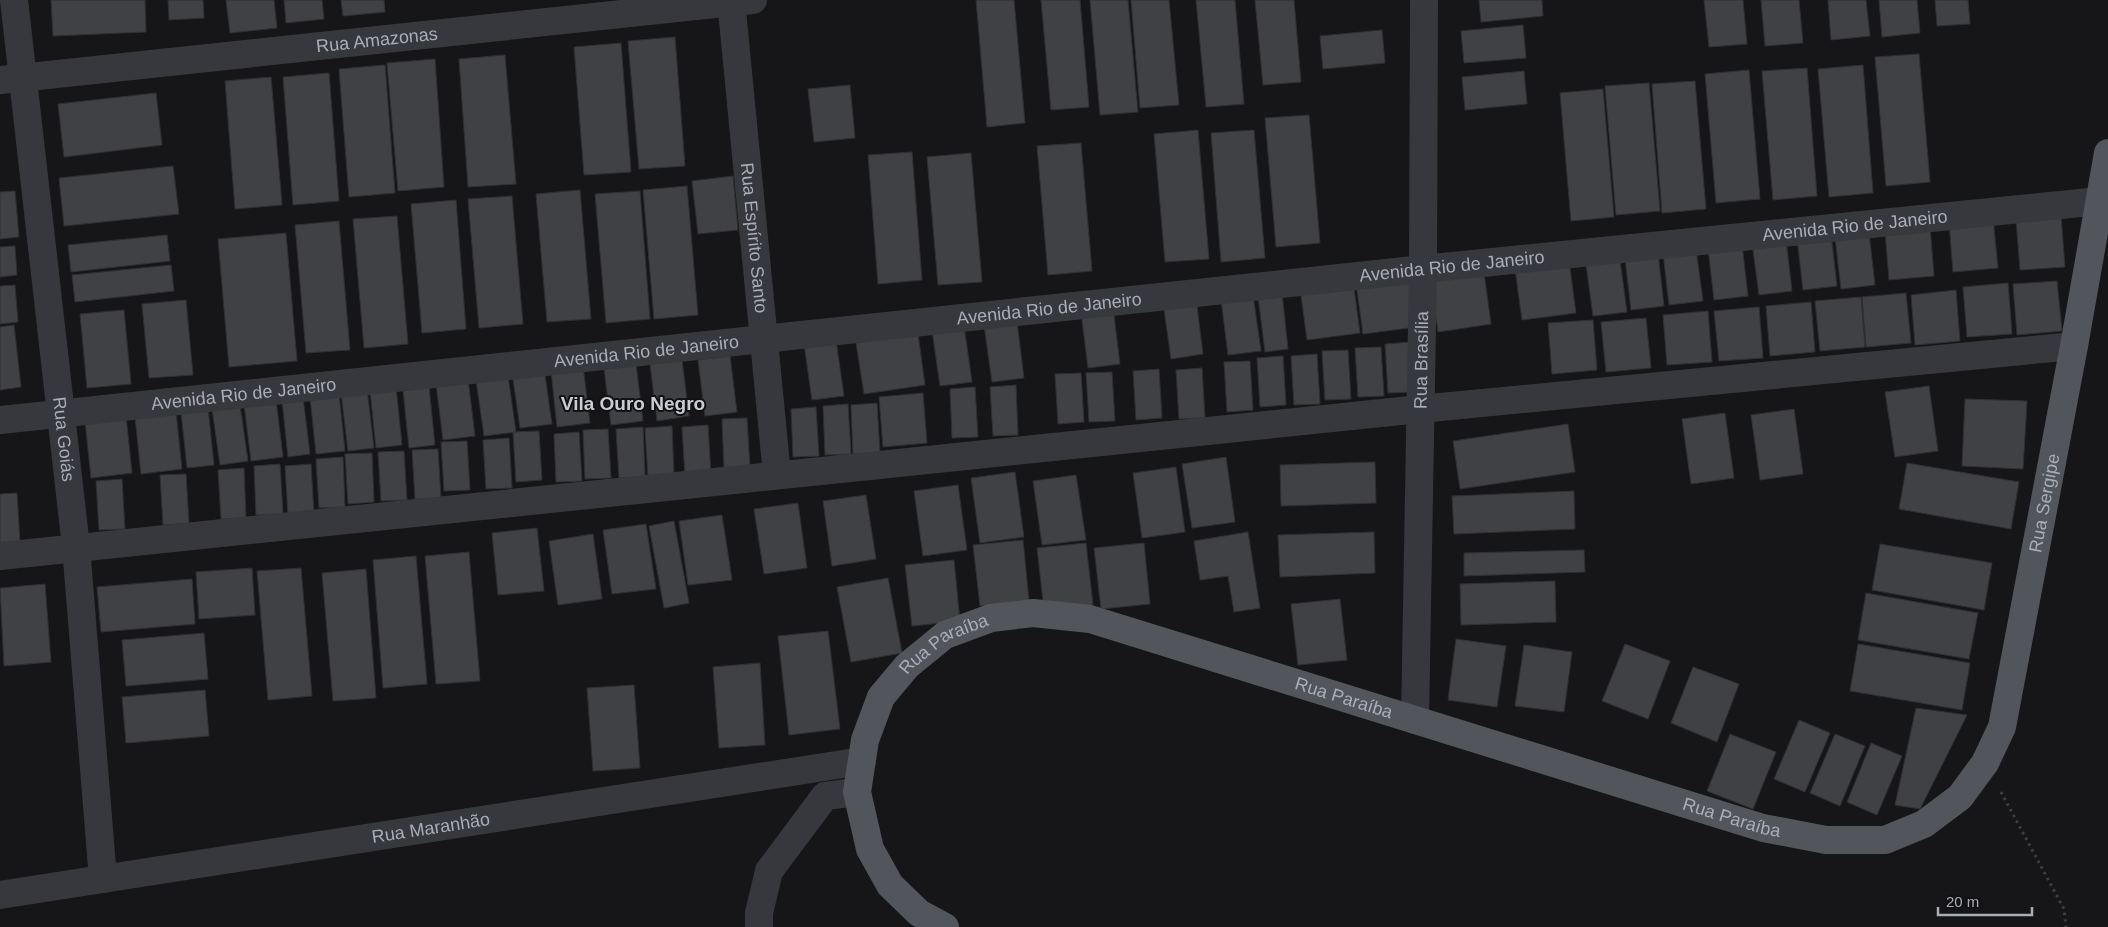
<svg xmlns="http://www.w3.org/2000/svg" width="2108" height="927" font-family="Helvetica,sans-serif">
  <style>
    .building { fill: #404145; stroke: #303034 }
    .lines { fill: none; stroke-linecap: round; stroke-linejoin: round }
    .path { stroke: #3d3f44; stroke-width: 3; stroke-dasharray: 2.5 4; stroke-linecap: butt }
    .minor { stroke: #37383d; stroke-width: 28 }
    .major { stroke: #53555c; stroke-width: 28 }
    .labels { text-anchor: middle; stroke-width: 4; stroke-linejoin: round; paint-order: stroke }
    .street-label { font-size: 18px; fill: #a8adb8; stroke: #111113 }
    .neighbourhood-label { font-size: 19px; font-weight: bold; fill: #c9ccd4; stroke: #111113 }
  </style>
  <rect width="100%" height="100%" fill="#161618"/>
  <g class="building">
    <path d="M51 0H145L146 32 53 36Z"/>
    <path d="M168 0H203L204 18 169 20Z"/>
    <path d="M226 0H274L277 28 230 33Z"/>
    <path d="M284 0H322L324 19 286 23Z"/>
    <path d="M341 0H384L385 12 343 16Z"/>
    <path d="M976 0H1014L1025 123 987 127Z"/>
    <path d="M1041 0H1080L1089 107 1051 110Z"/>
    <path d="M1090 0H1128L1138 112 1100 115Z"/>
    <path d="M1131 0H1169L1179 105 1140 108Z"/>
    <path d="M1196 0H1235L1244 104 1206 107Z"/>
    <path d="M1255 0H1294L1301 82 1263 85Z"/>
    <path d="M1479 0H1542L1543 16 1481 22Z"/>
    <path d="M1704 0H1743L1747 44 1709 47Z"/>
    <path d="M1761 0H1799L1803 43 1765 46Z"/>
    <path d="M1828 0H1866L1870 36 1831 40Z"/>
    <path d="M1879 0H1917L1920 33 1882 37Z"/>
    <path d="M1935 0H1968L1970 24 1937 26Z"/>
    <path d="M1523 25 1526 58 1464 63 1461 31Z"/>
    <path d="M1382 30 1385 63 1323 69 1320 36Z"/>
    <path d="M675 37 685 166 639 169 628 41Z"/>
    <path d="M621 43 631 172 584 175 574 47Z"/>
    <path d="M1919 54 1930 182 1886 186 1875 57Z"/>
    <path d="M505 55 516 184 468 187 459 59Z"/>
    <path d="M435 59 444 187 398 191 387 63Z"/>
    <path d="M385 65 395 193 349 197 339 69Z"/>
    <path d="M1863 65 1873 193 1829 197 1818 69Z"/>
    <path d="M1807 68 1817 196 1773 200 1762 71Z"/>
    <path d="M1749 70 1760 199 1716 203 1705 74Z"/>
    <path d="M1524 71 1527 104 1465 110 1462 77Z"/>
    <path d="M329 73 339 201 293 205 283 77Z"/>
    <path d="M271 77 282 205 235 209 225 81Z"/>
    <path d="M1695 81 1706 209 1662 213 1652 84Z"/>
    <path d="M1649 83 1660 211 1616 215 1605 86Z"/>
    <path d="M850 85 855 138 814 142 808 89Z"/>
    <path d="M1603 89 1614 217 1571 221 1560 93Z"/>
    <path d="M156 93 162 145 64 157 58 104Z"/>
    <path d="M1309 115 1320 243 1276 247 1265 118Z"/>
    <path d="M1198 130 1209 259 1165 262 1154 134Z"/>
    <path d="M1254 130 1265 258 1221 262 1211 133Z"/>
    <path d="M1081 143 1092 271 1048 275 1037 146Z"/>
    <path d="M912 152 922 280 878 284 868 155Z"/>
    <path d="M971 153 982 282 938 285 927 157Z"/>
    <path d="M173 166 179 214 64 226 59 178Z"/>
    <path d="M733 176 738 230 698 234 692 181Z"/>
    <path d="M687 186 698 315 654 319 643 190Z"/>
    <path d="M580 190 591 319 547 322 536 194Z"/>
    <path d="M15 191 19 237 0 239V192Z"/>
    <path d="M640 191 650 319 606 323 595 194Z"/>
    <path d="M512 196 523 324 479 328 468 199Z"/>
    <path d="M456 200 466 329 422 333 411 204Z"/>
    <path d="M397 216 408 344 364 348 353 219Z"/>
    <path d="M2061 216 2065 267 2020 270 2016 220Z"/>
    <path d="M1993 218 1998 268 1953 272 1949 221Z"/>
    <path d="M339 221 350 350 306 353 295 225Z"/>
    <path d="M1930 226 1934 276 1889 280 1885 230Z"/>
    <path d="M286 233 297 361 229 367 218 239Z"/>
    <path d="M1869 233 1875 285 1841 289 1835 237Z"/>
    <path d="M1831 234 1837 286 1803 290 1797 238Z"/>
    <path d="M167 235 170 261 71 272 68 245Z"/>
    <path d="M1786 239 1792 291 1759 295 1752 243Z"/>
    <path d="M1742 244 1748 296 1714 300 1708 248Z"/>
    <path d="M15 246 17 275 0 277V247Z"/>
    <path d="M1696 249 1703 301 1669 305 1663 253Z"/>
    <path d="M1658 253 1664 306 1631 310 1625 258Z"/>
    <path d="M1620 260 1627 312 1593 316 1586 264Z"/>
    <path d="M1569 261 1576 313 1522 320 1515 269Z"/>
    <path d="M171 265 174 291 75 302 72 275Z"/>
    <path d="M1484 273 1491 324 1438 332 1431 280Z"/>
    <path d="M1409 275 1416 327 1363 334 1356 283Z"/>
    <path d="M1353 281 1360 333 1307 340 1300 288Z"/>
    <path d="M2057 281 2062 331 2017 335 2013 284Z"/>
    <path d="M2008 283 2012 334 1967 337 1963 287Z"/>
    <path d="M15 285 18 322 0 324V286Z"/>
    <path d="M1956 290 1960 341 1915 345 1911 295Z"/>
    <path d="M1282 293 1288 349 1265 352 1258 296Z"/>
    <path d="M1906 293 1911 343 1866 347 1862 297Z"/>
    <path d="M1253 295 1261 351 1228 355 1221 299Z"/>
    <path d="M1861 297 1865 347 1820 351 1815 301Z"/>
    <path d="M1196 298 1203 354 1171 359 1163 302Z"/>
    <path d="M186 300 193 375 149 378 142 304Z"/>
    <path d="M1811 302 1815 352 1770 356 1766 306Z"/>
    <path d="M1759 307 1763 358 1719 361 1714 311Z"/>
    <path d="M1113 308 1120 364 1088 368 1081 312Z"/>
    <path d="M124 310 131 384 87 388 80 314Z"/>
    <path d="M1708 311 1712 362 1667 365 1663 315Z"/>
    <path d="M1646 318 1651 368 1606 372 1601 322Z"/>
    <path d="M1593 320 1597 370 1552 374 1548 323Z"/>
    <path d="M1017 322 1024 378 992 382 984 325Z"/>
    <path d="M14 325 21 387 0 390V327Z"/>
    <path d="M964 326 972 382 940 386 932 330Z"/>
    <path d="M918 334 925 385 864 394 856 343Z"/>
    <path d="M836 340 844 396 812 400 804 344Z"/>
    <path d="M1411 342 1414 392 1388 393 1385 344Z"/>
    <path d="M1381 347 1384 396 1358 397 1355 348Z"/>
    <path d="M1348 350 1351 399 1325 400 1322 351Z"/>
    <path d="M1317 354 1320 404 1294 405 1291 356Z"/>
    <path d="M730 356 737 412 705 416 698 360Z"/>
    <path d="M1283 356 1286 405 1260 407 1257 358Z"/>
    <path d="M682 360 689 416 657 421 650 364Z"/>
    <path d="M1250 361 1253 410 1227 412 1224 362Z"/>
    <path d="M636 364 643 421 611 425 604 368Z"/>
    <path d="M583 366 590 423 557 427 551 370Z"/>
    <path d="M544 368 552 424 520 428 512 372Z"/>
    <path d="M1202 368 1205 418 1179 419 1176 370Z"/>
    <path d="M1159 369 1162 418 1136 420 1133 371Z"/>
    <path d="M1112 372 1115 421 1089 422 1086 373Z"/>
    <path d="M1081 373 1084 422 1058 424 1055 374Z"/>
    <path d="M508 376 516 432 484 436 476 380Z"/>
    <path d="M468 379 475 436 443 440 436 384Z"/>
    <path d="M1016 385 1018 435 993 436 990 387Z"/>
    <path d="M1929 386 1938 451 1895 457 1885 392Z"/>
    <path d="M396 387 402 445 376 448 370 390Z"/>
    <path d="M429 387 435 445 409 448 403 390Z"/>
    <path d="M975 387 978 437 952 438 950 389Z"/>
    <path d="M367 389 374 448 348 451 341 392Z"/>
    <path d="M923 393 927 443 883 447 879 397Z"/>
    <path d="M339 394 345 451 316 454 310 397Z"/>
    <path d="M303 397 310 454 288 457 282 400Z"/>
    <path d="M1965 399 2027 401 2023 469 1962 466Z"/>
    <path d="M276 400 283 457 251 461 244 404Z"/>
    <path d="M877 403 880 453 853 454 851 405Z"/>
    <path d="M848 404 851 454 825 455 823 406Z"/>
    <path d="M240 405 248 461 220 465 212 409Z"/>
    <path d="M816 407 819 456 793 457 791 409Z"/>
    <path d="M208 408 214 465 187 468 181 411Z"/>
    <path d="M1794 409 1803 474 1760 480 1751 415Z"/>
    <path d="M176 412 182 469 141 474 135 417Z"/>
    <path d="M1725 413 1734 478 1691 484 1682 419Z"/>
    <path d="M126 416 132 473 91 478 85 421Z"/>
    <path d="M747 418 750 467 724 468 722 419Z"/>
    <path d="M1568 424 1575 472 1460 489 1453 441Z"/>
    <path d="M708 425 711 475 685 476 682 427Z"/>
    <path d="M672 426 674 476 648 477 645 428Z"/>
    <path d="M643 427 645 477 619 478 616 429Z"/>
    <path d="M608 429 611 478 585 479 583 430Z"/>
    <path d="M539 431 542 480 516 482 513 432Z"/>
    <path d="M579 432 582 481 556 482 554 434Z"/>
    <path d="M509 438 512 488 486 489 483 440Z"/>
    <path d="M467 441 470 490 444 491 441 442Z"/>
    <path d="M438 449 441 498 415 499 412 450Z"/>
    <path d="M404 451 407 500 381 501 378 452Z"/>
    <path d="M372 453 374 502 348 504 345 454Z"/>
    <path d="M343 457 345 507 319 508 316 459Z"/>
    <path d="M1226 457 1235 522 1192 528 1182 464Z"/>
    <path d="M1375 462 1376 503 1281 506 1280 465Z"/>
    <path d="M1907 463 2019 482 2011 529 1899 509Z"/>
    <path d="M280 464 283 514 256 515 254 466Z"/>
    <path d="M311 464 314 514 288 515 285 466Z"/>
    <path d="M1176 467 1185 532 1142 538 1133 473Z"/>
    <path d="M244 468 246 518 221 519 218 470Z"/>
    <path d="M1015 472 1024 537 980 543 971 478Z"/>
    <path d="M186 474 189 523 163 525 160 475Z"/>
    <path d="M1076 475 1086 540 1042 545 1033 481Z"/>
    <path d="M122 479 125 529 99 530 96 481Z"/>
    <path d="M958 485 967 550 923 556 914 491Z"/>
    <path d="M1574 491 1575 529 1454 534 1452 496Z"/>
    <path d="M17 493 20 543 0 544V494Z"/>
    <path d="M866 495 876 559 832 566 823 501Z"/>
    <path d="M798 503 807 568 764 574 754 509Z"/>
    <path d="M722 515 732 580 688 585 679 521Z"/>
    <path d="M674 521 689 603 664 608 649 526Z"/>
    <path d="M646 524 656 589 612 594 603 530Z"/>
    <path d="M537 528 544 591 498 595 492 533Z"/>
    <path d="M1248 532 1260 608 1234 612 1228 576 1200 580 1194 541Z"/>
    <path d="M1374 532 1375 573 1280 577 1278 535Z"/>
    <path d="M593 534 602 599 558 605 549 541Z"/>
    <path d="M1023 540 1029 601 980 606 973 545Z"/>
    <path d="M1086 543 1093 605 1044 610 1037 548Z"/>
    <path d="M1144 543 1150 604 1101 609 1094 548Z"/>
    <path d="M1880 544 1992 563 1984 610 1872 590Z"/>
    <path d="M1584 550 1585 572 1464 576V553Z"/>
    <path d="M469 552 480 681 436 684 425 556Z"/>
    <path d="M416 556 427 684 383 688 373 560Z"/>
    <path d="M954 560 960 621 912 626 905 565Z"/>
    <path d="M252 568 255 615 199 619 196 572Z"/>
    <path d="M301 568 312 696 268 700 257 571Z"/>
    <path d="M366 569 376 698 333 701 322 573Z"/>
    <path d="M888 578 902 653 851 662 837 587Z"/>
    <path d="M192 579 195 624 101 632 97 587Z"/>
    <path d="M1555 581 1556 622 1461 625 1460 584Z"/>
    <path d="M45 584 51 662 4 666 0 588Z"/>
    <path d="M1866 593 1978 613 1969 659 1858 640Z"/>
    <path d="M1340 599 1347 660 1298 665 1291 604Z"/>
    <path d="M828 631 840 729 789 735 778 636Z"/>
    <path d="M204 633 208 679 126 686 122 640Z"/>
    <path d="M1456 639 1506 646 1497 707 1448 700Z"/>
    <path d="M1625 644 1670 661 1648 719 1602 701Z"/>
    <path d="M1858 644 1970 663 1962 710 1850 691Z"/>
    <path d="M1524 645 1572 652 1564 712 1515 706Z"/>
    <path d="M760 663 765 745 719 748 713 667Z"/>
    <path d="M1693 667 1739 684 1717 742 1671 723Z"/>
    <path d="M634 685 640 768 593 771 587 688Z"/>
    <path d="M205 690 209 736 126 743 122 697Z"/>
    <path d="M1916 708 1967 715 1920 809 1895 805Z"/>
    <path d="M1799 720 1830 733 1805 792 1774 779Z"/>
    <path d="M1730 734 1776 752 1753 809 1707 791Z"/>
    <path d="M1835 734 1865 746 1840 806 1810 793Z"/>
    <path d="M1871 743 1902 756 1877 815 1847 802Z"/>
  </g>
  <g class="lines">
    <path class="path" d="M2001 792 2064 909 2066 927"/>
    <g class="minor">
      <path id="s1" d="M14 0 76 547 103 879"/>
      <path id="s2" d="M731 0 777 475"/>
      <path id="s3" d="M0 80 753 0"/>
      <path id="s4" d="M0 420 1423 269 2100 201"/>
      <path d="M0 556 1420 409 2074 346"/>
      <path id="s5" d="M1415 720 1423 269 1424 0"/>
      <path id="s6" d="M0 895 862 761"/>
      <path d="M759 927V913L769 871 825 796 857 792"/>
    </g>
    <path class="major" id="s7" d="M945 927 919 913 890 885 870 849 857 792 865 740 881 697 907 666 945 635 991 618 1033 613 1090 619 1763 828 1826 840H1885L1924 824 1960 797 1985 763 2002 727 2074 346 2108 153"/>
  </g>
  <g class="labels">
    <g class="street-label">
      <text dy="6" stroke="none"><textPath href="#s3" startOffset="379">Rua Amazonas</textPath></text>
      <text dy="6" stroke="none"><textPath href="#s4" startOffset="1865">Avenida Rio de Janeiro</textPath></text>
      <text dy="6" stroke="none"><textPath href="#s2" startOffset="239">Rua Espírito Santo</textPath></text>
      <text dy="6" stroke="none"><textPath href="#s4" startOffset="1460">Avenida Rio de Janeiro</textPath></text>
      <text dy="6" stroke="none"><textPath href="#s4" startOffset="1055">Avenida Rio de Janeiro</textPath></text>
      <text dy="6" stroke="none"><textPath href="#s4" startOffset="650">Avenida Rio de Janeiro</textPath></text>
      <text dy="6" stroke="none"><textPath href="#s5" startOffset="360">Rua Brasília</textPath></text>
      <text dy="6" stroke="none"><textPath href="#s4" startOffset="245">Avenida Rio de Janeiro</textPath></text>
      <text dy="6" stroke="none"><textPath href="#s1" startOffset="442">Rua Goiás</textPath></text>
      <text dy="6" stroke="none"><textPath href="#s7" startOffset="1731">Rua Sergipe</textPath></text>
      <text dy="6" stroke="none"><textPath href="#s7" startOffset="352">Rua Paraíba</textPath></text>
      <text dy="6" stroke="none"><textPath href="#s7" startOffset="772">Rua Paraíba</textPath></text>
      <text dy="6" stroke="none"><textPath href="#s7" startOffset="1178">Rua Paraíba</textPath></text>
      <text dy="6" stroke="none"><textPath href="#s6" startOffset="436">Rua Maranhão</textPath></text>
    </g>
    <g class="neighbourhood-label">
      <text x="633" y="410">Vila Ouro Negro</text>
    </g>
  </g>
  <path d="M1938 907v8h94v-8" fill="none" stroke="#a8adb8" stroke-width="2.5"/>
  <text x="1946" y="907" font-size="15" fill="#a8adb8" stroke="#111113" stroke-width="4" paint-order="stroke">20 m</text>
</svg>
